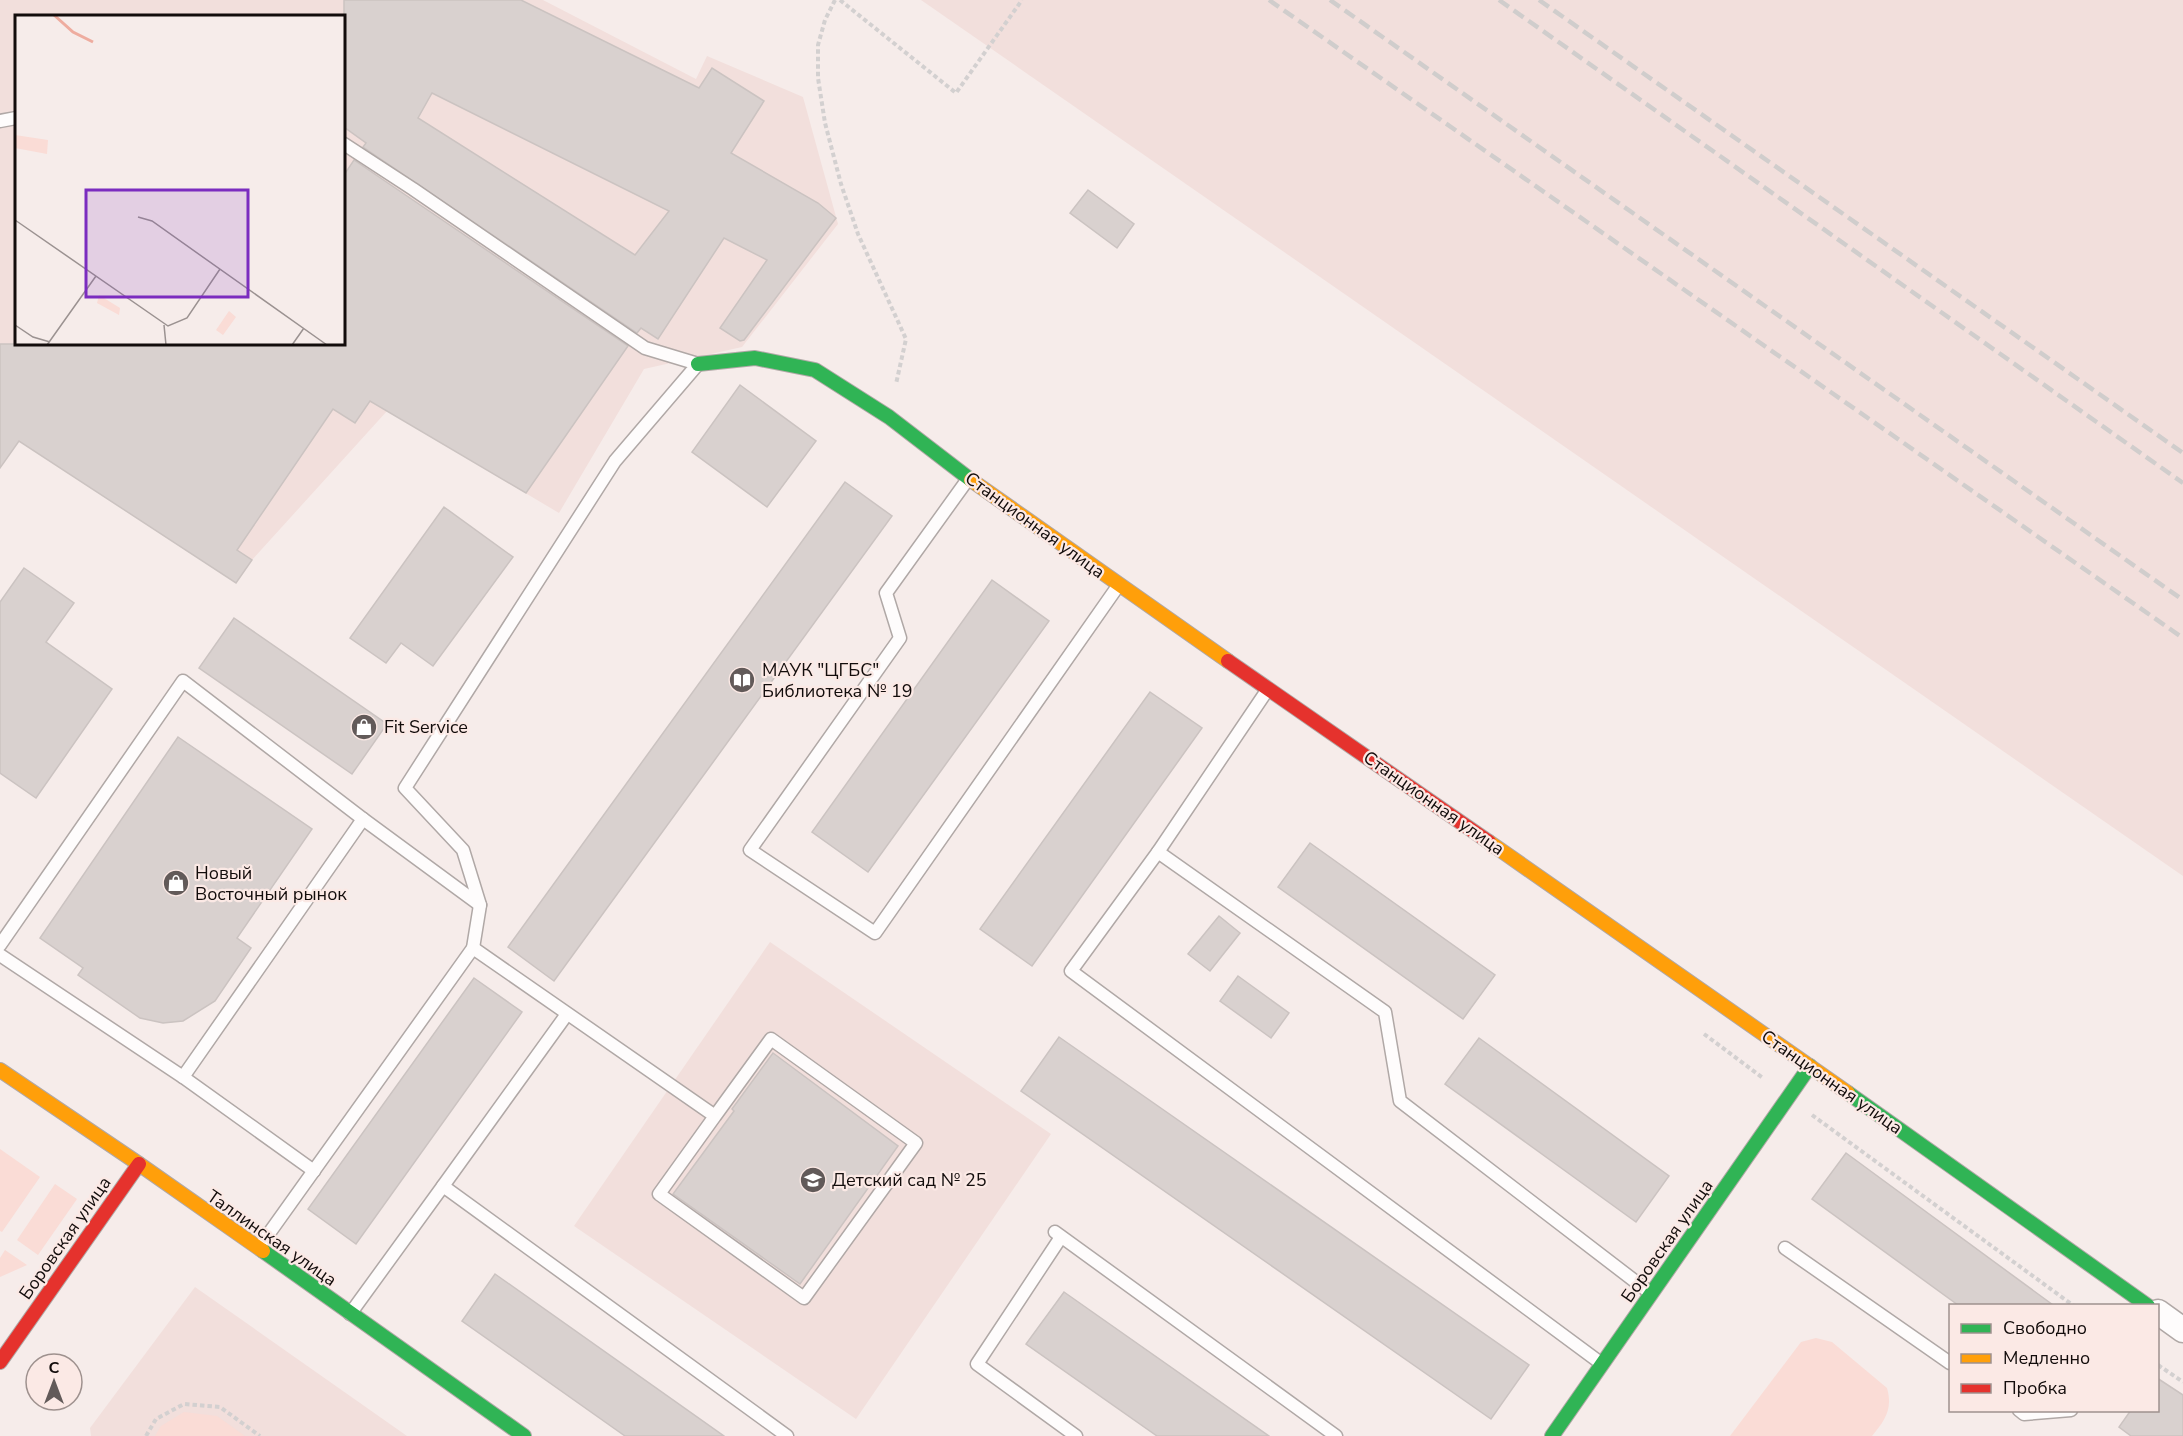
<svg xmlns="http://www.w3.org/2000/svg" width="2183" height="1436" font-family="'Nunito Sans',sans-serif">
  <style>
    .built { fill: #f2dfdc; fill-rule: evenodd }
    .green { fill: #fadcd6 }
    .building { fill: #d9d1cf; stroke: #cbc3c1; stroke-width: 1.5; fill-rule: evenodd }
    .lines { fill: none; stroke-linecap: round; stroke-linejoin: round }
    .lane-casing { stroke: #b0a8a6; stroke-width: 15 }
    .street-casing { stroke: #b0a8a6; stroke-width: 27 }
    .fast-casing { stroke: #b0a8a6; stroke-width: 16 }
    .slow-casing { stroke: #b0a8a6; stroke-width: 16 }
    .jam-casing { stroke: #b0a8a6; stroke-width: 16 }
    .path { stroke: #d3d0d0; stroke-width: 4; stroke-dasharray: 4.5 3; stroke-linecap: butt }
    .lane { stroke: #fefcfc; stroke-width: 12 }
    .street { stroke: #fefcfc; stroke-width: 24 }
    .fast { stroke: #30b455; stroke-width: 14 }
    .slow { stroke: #ff9f0a; stroke-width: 14 }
    .jam { stroke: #e5322d; stroke-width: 14 }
    .rail { stroke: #d0cdcc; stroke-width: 4.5; stroke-dasharray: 12 6; stroke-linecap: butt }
    .labels { text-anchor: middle; stroke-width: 4.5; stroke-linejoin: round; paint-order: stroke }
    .street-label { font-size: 18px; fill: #120c0b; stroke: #fbe9e5 }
    .poi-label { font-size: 18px; fill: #120c0b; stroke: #fbe9e5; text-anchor: start }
    .inset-river { fill: none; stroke: #eeac9f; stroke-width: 3 }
    .inset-road { fill: none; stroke: #9b9291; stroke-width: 1.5 }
    .view { fill: #7b2cbf; fill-opacity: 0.15; stroke: #7b2cbf; stroke-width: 3 }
    .inset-edge { fill: none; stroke: #120c0b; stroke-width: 3 }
  </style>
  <rect width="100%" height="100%" fill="#f6ecea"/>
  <g class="built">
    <path d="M0 0H543L696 79 707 56 803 97 838 224 742 347 644 369 559 513 387 411 252 560 236 583 0 428ZM16 16H344V344H16Z"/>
    <path d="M921 0H2183V876Z"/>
    <path d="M770 942 1051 1134 856 1419 574 1226Z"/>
    <path d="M195 1287 407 1436H91L90 1428Z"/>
  </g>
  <g class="green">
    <path d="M0 1149 40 1177 2 1232 0 1231Z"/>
    <path d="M55 1184 77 1199 38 1255 17 1240Z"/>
    <path d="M5 1250 27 1265 0 1277V1258Z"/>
    <path d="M1816 1338 1832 1342 1887 1388C1893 1409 1885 1420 1872 1436H1730L1801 1342Z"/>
    <path d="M184 1412 217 1416 245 1436H155L161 1426Z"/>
  </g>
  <g class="building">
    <path d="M344 0H521L699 88 712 68 764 101 731 153 818 203 836 218 744 340 740 341 720 328 767 260 724 238 658 339 641 328 637 333 363 147 366 143 344 127ZM432 93 669 211 635 255 418 118Z"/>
    <path d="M354 160 628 346 526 493 370 401 355 423 333 409 237 550 252 560 236 583 19 441 0 468V344H344V175Z"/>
    <path d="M1088 190 1134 224 1117 248 1070 213Z"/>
    <path d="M740 385 816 441 767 507 692 452Z"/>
    <path d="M845 482 892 516 554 981 508 947Z"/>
    <path d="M444 507 513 557 433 666 401 643 386 663 350 638Z"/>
    <path d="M24 568 74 603 46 642 112 689 36 798 0 773V602Z"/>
    <path d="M992 580 1049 621 868 872 812 832Z"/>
    <path d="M234 618 387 724 352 774 199 668Z"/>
    <path d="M1150 692 1202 728 1032 966 980 929Z"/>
    <path d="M178 737 312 829 237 938 251 948 215 1001 183 1021 163 1023 140 1018 78 975 83 968 40 938Z"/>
    <path d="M1310 843 1495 975 1463 1019 1278 887Z"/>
    <path d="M1219 916 1240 933 1210 971 1188 954Z"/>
    <path d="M1238 976 1289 1013 1271 1038 1220 1001Z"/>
    <path d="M474 978 522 1012 356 1244 308 1209Z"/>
    <path d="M1059 1037 1529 1365 1491 1419 1021 1091Z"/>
    <path d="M1479 1038 1669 1176 1636 1222 1445 1084Z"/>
    <path d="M773 1053 898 1146 800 1284 673 1194 734 1111 732 1109Z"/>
    <path d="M1846 1153 2053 1305H1958L1812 1199Z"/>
    <path d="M495 1274 724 1436H625L462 1321Z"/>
    <path d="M1064 1292 1269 1436H1157L1026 1344Z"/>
    <path d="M2157 1378 2183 1395V1436H2131L2119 1427 2131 1410H2157Z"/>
  </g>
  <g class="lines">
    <g class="lane-casing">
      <g id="lane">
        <path d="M0 121 16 118"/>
        <path d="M968 479 886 593 900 638 750 850 875 933 1118 586"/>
        <path d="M1268 689 1158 852 1071 971 1602 1364"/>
        <path d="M1158 852 1385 1012 1400 1101 1649 1292"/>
        <path d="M0 945 183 681 363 819 480 905"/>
        <path d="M473 948 715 1116 659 1194 804 1298 916 1143 771 1039 715 1116"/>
        <path d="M0 955 183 1077 314 1171"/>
        <path d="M183 1077 363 819"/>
        <path d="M443 1186 567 1014"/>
        <path d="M1055 1232 1336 1436"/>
        <path d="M1061 1237 977 1364 1076 1436"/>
        <path d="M260 1246 473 948 480 905 463 850 405 788 615 461 698 364 645 348 413 189 344 144"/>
        <path d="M1785 1248 1950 1363"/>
        <path d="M350 1314 443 1186 787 1436"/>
        <path d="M2019 1410 2024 1414 2071 1410"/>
      </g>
    </g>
    <g class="street-casing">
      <path id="street" d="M2158 1312 2183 1330"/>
    </g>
    <g class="fast-casing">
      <g id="fast">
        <path d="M698 364 755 358 815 370 889 417 971 480"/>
        <path d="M1848 1093 2148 1306"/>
        <path d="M263 1251 524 1436"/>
        <path d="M1552 1436 1810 1066"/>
      </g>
    </g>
    <g class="slow-casing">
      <g id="slow">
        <path d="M971 480 1228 661"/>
        <path d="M1489 842 1848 1093"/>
        <path d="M0 1070 139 1164 263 1251"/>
      </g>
    </g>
    <g class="jam-casing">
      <g id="jam">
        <path d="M1228 661 1489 842"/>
        <path d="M0 1362 139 1164"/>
      </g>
    </g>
    <g class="path">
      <path d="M835 0 825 20 818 45V78L825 123 841 184 858 234 906 339 896 384"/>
      <path d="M840 0 956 93 1022 0"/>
      <path d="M1704 1034 1763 1078"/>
      <path d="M1812 1115 2074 1306"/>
      <path d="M2158 1365 2183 1382"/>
      <path d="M146 1436 156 1419 184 1404 220 1407 260 1436"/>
    </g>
    <use href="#lane" class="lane"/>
    <use href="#street" class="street"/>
    <use href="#fast" class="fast"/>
    <use href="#slow" class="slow"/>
    <use href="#jam" class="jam"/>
    <g class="rail">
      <path d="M1269 0 2183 638"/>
      <path d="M1330 0 2183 600"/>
      <path d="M1499 0 2183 483"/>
      <path d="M1539 0 2183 453"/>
    </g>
  </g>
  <defs>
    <g id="library-disc" transform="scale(1.35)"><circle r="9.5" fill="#625a59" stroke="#fbe9e5"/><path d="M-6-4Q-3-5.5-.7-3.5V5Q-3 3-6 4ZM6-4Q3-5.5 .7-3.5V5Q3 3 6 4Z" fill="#fff"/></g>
    <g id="shop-disc" transform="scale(1.35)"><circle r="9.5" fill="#625a59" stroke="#fbe9e5"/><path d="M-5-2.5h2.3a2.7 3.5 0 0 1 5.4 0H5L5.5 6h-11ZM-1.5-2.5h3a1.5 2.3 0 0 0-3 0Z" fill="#fff"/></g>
    <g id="school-disc" transform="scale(1.35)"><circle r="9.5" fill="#625a59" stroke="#fbe9e5"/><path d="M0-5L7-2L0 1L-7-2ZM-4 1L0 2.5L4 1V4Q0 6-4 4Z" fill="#fff"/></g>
  </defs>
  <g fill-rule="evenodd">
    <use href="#library-disc" x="742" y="680"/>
    <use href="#shop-disc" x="364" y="727"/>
    <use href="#shop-disc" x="176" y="883"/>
    <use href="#school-disc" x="813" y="1180"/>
  </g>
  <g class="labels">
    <g class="street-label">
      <text transform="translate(1035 525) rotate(36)" y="6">Станционная улица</text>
      <text transform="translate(1434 803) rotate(35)" y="6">Станционная улица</text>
      <text transform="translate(1832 1082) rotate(35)" y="6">Станционная улица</text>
      <text transform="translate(65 1238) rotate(-55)" y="6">Боровская улица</text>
      <text transform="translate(272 1238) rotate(35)" y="6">Таллинская улица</text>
      <text transform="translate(1667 1241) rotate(-55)" y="6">Боровская улица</text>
    </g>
    <g class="poi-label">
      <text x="762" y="676">МАУК "ЦГБС"<tspan x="762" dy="21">Библиотека № 19</tspan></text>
      <text x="384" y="733">Fit Service</text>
      <text x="195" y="879">Новый<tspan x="195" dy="21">Восточный рынок</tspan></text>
      <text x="832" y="1186">Детский сад № 25</text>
    </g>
  </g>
  <g transform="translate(15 15)">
    <rect width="330" height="330" fill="#f6ecea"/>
    <path d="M0 120 33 125 32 139 0 133ZM84 280 105 293 104 300 82 288ZM214 296 221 302 208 320 201 315Z" fill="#fadcd6"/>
    <path class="inset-river" d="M39 0 58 17 78 27"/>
    <path class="inset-road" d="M123 202 137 206 312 330M0 205 153 311 172 303 205 254M0 310 18 322 35 327M149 310 151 330M32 330 81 261M277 330 289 313"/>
    <path class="view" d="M71 175H233V282H71Z"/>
    <rect width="330" height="330" class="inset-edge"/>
  </g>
  <rect x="1949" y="1304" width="210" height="108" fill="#fbe9e5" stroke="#9e918e" stroke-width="1.5"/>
  <rect x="1961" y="1324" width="30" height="9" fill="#30b455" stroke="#9e918e" stroke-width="1.5"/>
  <text x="2003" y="1334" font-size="18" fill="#120c0b">Свободно</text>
  <rect x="1961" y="1354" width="30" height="9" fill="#ff9f0a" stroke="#9e918e" stroke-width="1.5"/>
  <text x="2003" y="1364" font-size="18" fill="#120c0b">Медленно</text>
  <rect x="1961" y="1384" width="30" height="9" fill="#e5322d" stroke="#9e918e" stroke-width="1.5"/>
  <text x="2003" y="1394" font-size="18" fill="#120c0b">Пробка</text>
  <g transform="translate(54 1382)"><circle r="28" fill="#fbe9e5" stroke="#9e918e" stroke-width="1.5"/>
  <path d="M0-4.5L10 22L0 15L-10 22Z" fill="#625a59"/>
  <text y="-9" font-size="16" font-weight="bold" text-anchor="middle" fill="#120c0b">С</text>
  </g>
</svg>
